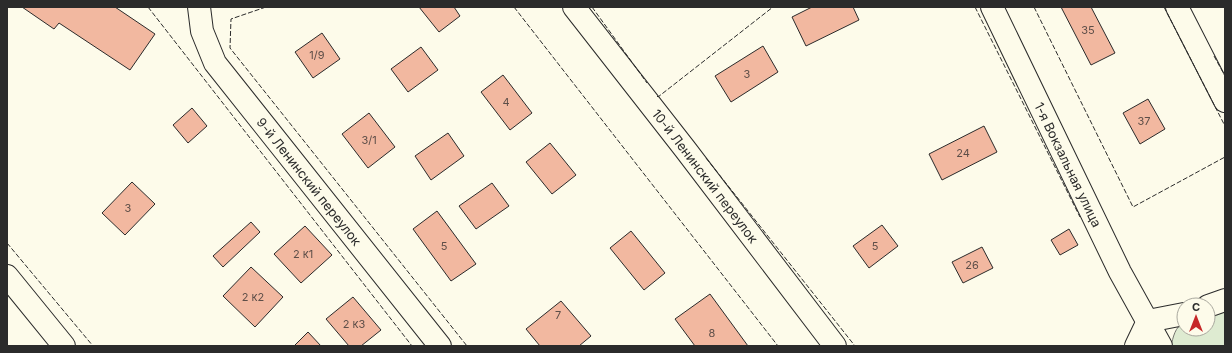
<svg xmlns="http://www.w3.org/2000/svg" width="1232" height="353" font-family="Inter,sans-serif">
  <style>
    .green { fill: #deebd1; stroke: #74746e }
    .building { fill: #f2b8a0; stroke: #2b2b2b }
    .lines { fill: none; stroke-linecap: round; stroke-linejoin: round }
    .minor-casing { stroke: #2b2b2b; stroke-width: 24 }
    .minor { stroke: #fdfbea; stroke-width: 22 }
    .fence { stroke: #2b2b2b; stroke-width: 1; stroke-dasharray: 5 2; stroke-linecap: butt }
    .labels { text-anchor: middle; stroke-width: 3; stroke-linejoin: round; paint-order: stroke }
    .number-label { font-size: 11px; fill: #5d4e48 }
    .street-label { font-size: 13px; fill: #2b2b2b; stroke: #fdfbea }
  </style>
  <rect width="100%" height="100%" fill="#fdfbea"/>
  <path class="green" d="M1225 306V346H1171C1173 338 1175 326 1184 323V329H1208V313Z"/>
  <g class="building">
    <path d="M22 7H115L155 34 130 70 59 23 54 29Z"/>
    <path d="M419 7H454L460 16 439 32Z"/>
    <path d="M812 7H853L859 20 806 46 792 17Z"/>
    <path d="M1061 7H1091L1115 53 1091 65Z"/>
    <path d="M322 33 340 59 313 78 295 52Z"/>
    <path d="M763 46 778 72 731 102 715 76Z"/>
    <path d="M421 47 438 70 408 92 391 69Z"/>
    <path d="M503 75 532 113 510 130 481 92Z"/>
    <path d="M1148 99 1165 129 1140 144 1123 113Z"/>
    <path d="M192 108 207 126 188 143 173 125Z"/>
    <path d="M369 113 395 147 368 168 342 134Z"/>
    <path d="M984 126 997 152 942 180 929 154Z"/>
    <path d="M448 133 464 156 431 180 415 156Z"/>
    <path d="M550 143 576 175 552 194 526 162Z"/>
    <path d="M132 182 155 204 125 235 102 213Z"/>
    <path d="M492 183 509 206 476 229 459 206Z"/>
    <path d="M437 211 476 264 451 281 413 229Z"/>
    <path d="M251 222 260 232 223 267 213 256Z"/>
    <path d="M882 225 898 246 869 268 853 246Z"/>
    <path d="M305 226 332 255 301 283 274 254Z"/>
    <path d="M1069 229 1078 245 1060 255 1051 240Z"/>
    <path d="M631 231 665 273 644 290 610 248Z"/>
    <path d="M982 247 993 268 963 283 952 262Z"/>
    <path d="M251 267 283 297 255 327 223 296Z"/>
    <path d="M710 294 748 346H695L675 319Z"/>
    <path d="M353 297 381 330 361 346H349L326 319Z"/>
    <path d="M561 301 591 336 579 346H540L526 329Z"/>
    <path d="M308 332 321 346H294Z"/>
  </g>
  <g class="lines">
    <g class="minor-casing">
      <g id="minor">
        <path id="s1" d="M199 7 202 31 215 63 440 346"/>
        <path id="s2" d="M574 7 685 149 835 346"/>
        <path id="s3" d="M992 7 1120 272 1161 346"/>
        <path d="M1177 7 1225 101"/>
        <path d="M7 276 64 346"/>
        <path d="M1208 306 1225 300"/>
        <path d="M1148 321 1184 314"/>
        <path d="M1136 346 1148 321"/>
      </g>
    </g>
    <use href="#minor" class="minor"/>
    <g class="fence">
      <path d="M148 7 412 346"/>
      <path d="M266 7 231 19 230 48 467 346"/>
      <path d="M514 7 778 346"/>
      <path d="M592 7 647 83"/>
      <path d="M975 7 1080 217"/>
      <path d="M1034 7 1133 207 1225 157"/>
      <path d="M1164 7 1225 126"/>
      <path d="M1214 56 1225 76"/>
      <path d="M657 96 658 97 773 7"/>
      <path d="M706 158 855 346"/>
      <path d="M7 243 93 346"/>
    </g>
  </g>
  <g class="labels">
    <g class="number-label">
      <text x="1088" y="34">35</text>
      <text x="317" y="59">1/9</text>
      <text x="747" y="78">3</text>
      <text x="506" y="106">4</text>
      <text x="1144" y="125">37</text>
      <text x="369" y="144">3/1</text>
      <text x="963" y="157">24</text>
      <text x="128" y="212">3</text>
      <text x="444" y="250">5</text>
      <text x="875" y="250">5</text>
      <text x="303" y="258">2 к1</text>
      <text x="972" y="269">26</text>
      <text x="253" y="301">2 к2</text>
      <text x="558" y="319">7</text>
      <text x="354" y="328">2 к3</text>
      <text x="712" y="337">8</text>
    </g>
    <g class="street-label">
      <text dy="5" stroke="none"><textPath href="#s3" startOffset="175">1-я Вокзальная улица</textPath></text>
      <text dy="5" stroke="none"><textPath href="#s2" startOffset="214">10-й Ленинский переулок</textPath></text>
      <text dy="5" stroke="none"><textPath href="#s1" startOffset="210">9-й Ленинский переулок</textPath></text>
    </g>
  </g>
  <rect width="1232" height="353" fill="none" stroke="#2b2b2b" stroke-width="16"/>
  <g transform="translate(1196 317)"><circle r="19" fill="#fdfbea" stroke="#a9a89e"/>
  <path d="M0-3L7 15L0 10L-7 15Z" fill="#c62828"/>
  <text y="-6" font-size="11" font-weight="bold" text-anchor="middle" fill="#2b2b2b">С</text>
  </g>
</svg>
